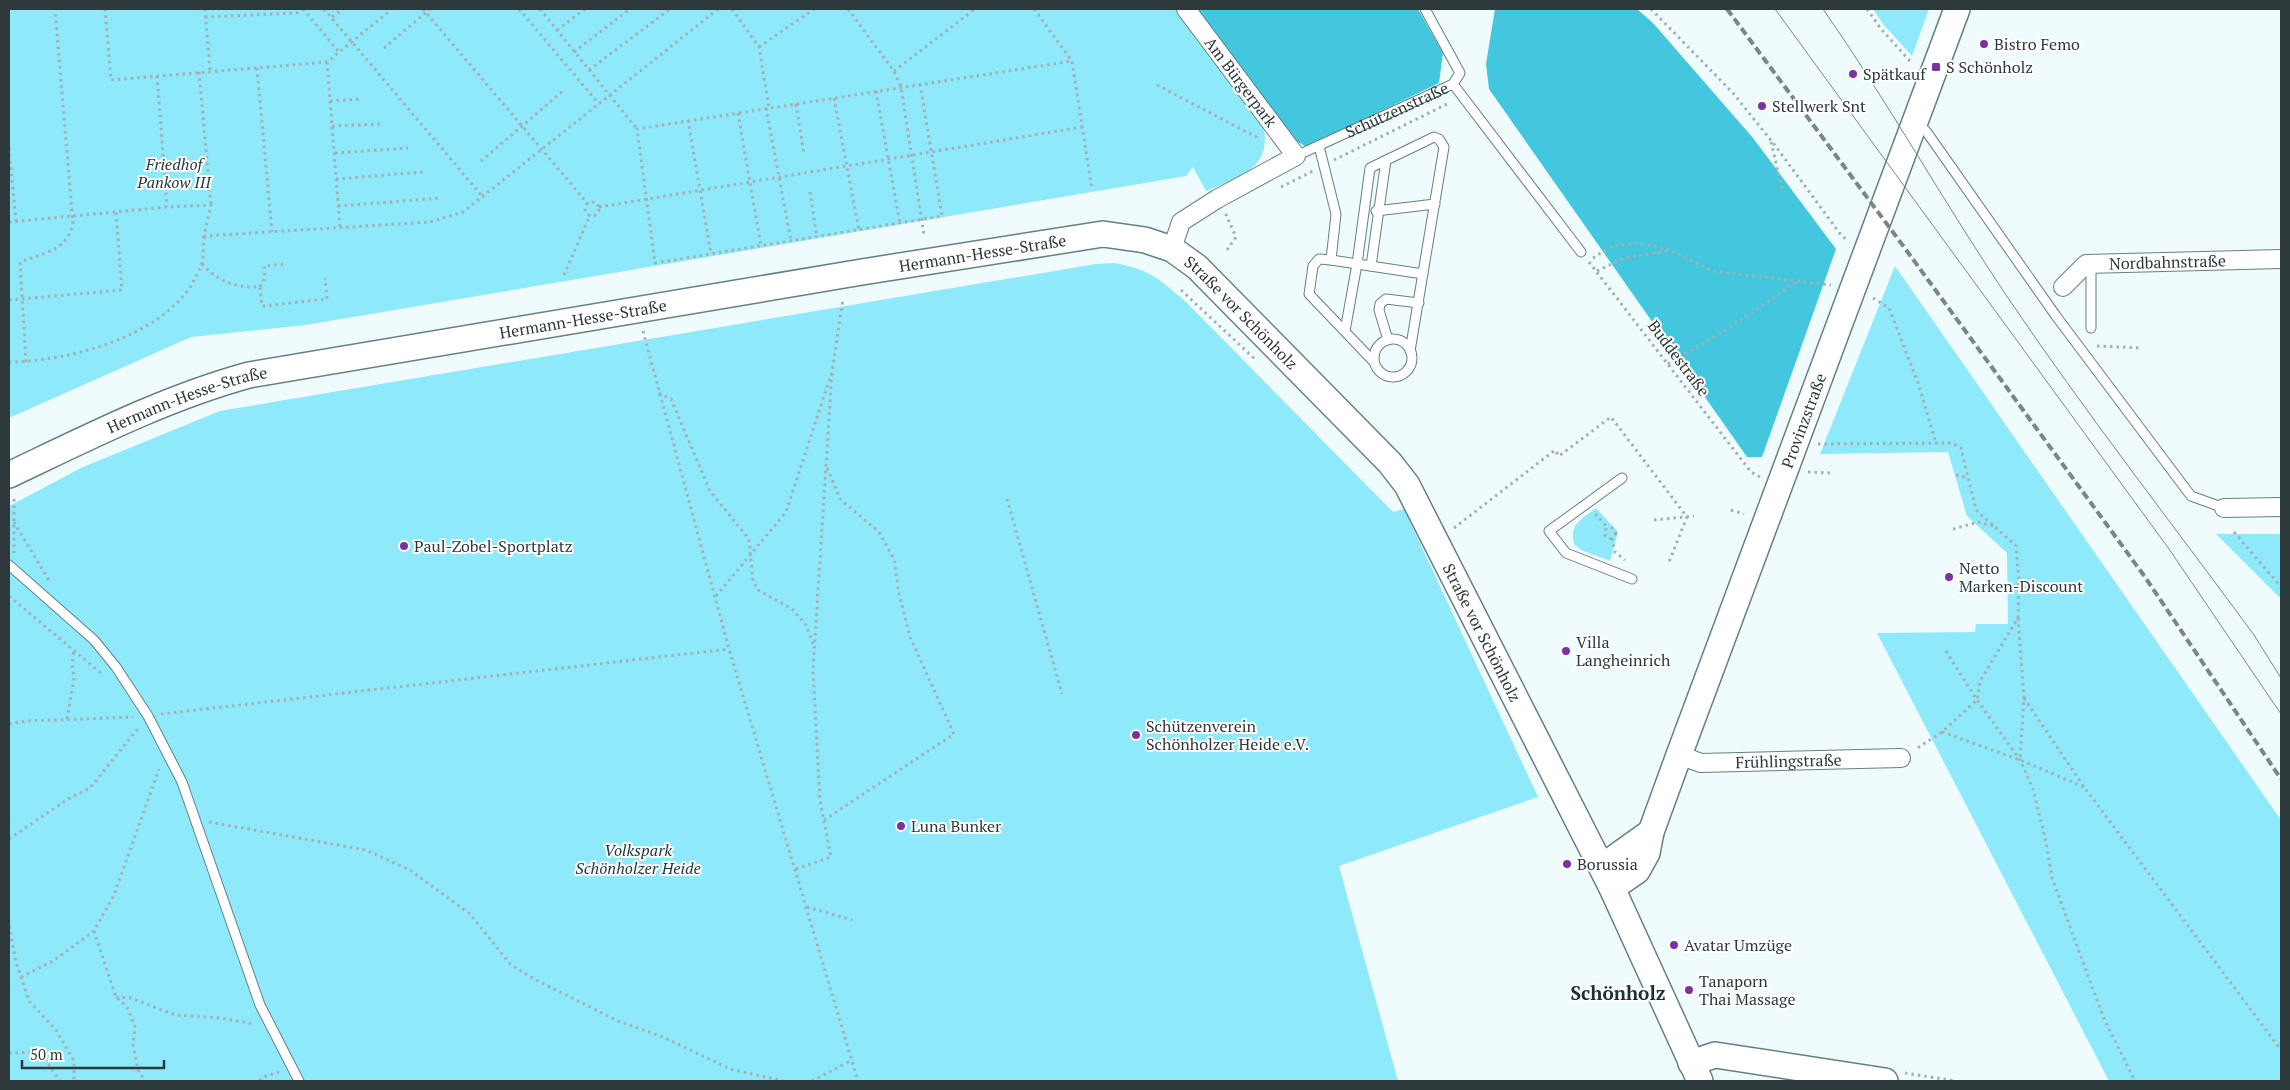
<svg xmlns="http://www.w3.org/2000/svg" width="2290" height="1090" font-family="'PT Serif',serif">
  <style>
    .green { fill: #8ee9fb }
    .forest { fill: #42c7de }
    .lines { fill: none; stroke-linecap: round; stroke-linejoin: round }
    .lane-casing { stroke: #648086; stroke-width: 11 }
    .street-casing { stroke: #648086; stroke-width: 20 }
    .secondary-casing { stroke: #648086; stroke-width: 28 }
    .path { stroke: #a5b0b3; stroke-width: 3; stroke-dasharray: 2.5 4; stroke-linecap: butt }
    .lane { stroke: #fff; stroke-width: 9 }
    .street { stroke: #fff; stroke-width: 18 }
    .secondary { stroke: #fff; stroke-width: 25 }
    .tram { stroke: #7b8689; stroke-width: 1 }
    .rail { stroke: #7b8689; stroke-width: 4; stroke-dasharray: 8 4; stroke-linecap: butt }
    .poi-dot { fill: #7d30a1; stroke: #fff; stroke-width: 2 }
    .labels { text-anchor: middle; stroke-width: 4; stroke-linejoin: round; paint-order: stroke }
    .poi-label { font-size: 16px; fill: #2e393c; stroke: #fff; text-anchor: start }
    .street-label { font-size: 16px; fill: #2e393c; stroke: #fff }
    .park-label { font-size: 16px; font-style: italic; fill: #1f363a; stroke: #fff }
    .quarter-label { font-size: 19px; font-weight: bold; fill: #183136; stroke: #fff }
  </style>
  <rect width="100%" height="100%" fill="#effbfd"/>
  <g class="green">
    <path d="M9 9H1177L1263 123C1273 169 1241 176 1206 191L1193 167 1186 176 306 325 191 337 9 418Z"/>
    <path d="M1873 9H1929L1912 56 1883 24Z"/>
    <path d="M1115 263C1151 270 1159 279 1186 302L1393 512 1404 509 1538 797 1339 866 1398 1081H9V506L83 467 220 411 1096 264Z"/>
    <path d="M1895 266 2281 820V1081H2109L1877 633 1975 632 1976 624H2008L2007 553 1967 516 1948 452 1820 454Z"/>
    <path d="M1596 508 1618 532 1610 561 1581 550 1574 544C1569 524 1582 519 1596 508Z"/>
    <path d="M2216 534H2281V599Z"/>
  </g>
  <g class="forest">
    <path d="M1191 9H1418L1443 53 1439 83 1307 147 1290 138Z"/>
    <path d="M1495 9H1637L1653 23 1753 138 1836 249 1762 457H1747L1489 89 1486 64Z"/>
  </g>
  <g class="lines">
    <g class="lane-casing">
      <g id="lane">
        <path d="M1425 9 1460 73 1453 84"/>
        <path d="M1917 124 1926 131 2056 316 2191 496 2224 508"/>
        <path d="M1319 146 1336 214 1331 260"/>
        <path id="s1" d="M1296 156 1453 84 1581 252"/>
        <path d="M1376 211 1435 204"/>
        <path d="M2091 264V328"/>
        <path d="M1371 266 1386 160"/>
        <path d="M1345 331 1357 264 1370 168 1434 137 1439 139 1444 147 1410 351"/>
        <circle cx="1393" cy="358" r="19"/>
        <path d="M1388 340 1379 310 1380 304 1386 299 1419 303"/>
        <path d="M1374 362 1309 294 1313 266 1319 259 1331 260 1423 274"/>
        <path d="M1622 478 1549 531 1566 553 1632 579"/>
        <path d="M9 565 94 640 116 667 148 716 182 782 260 1005 299 1081"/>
      </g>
    </g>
    <g class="street-casing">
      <g id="street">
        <path d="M1172 249 1181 222 1217 199 1296 156 1186 9"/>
        <path id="s2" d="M2063 287 2086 264 2281 259"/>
        <path d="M2224 508 2281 507"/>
        <path id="s3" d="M1679 755 1701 763 1901 758"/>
      </g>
    </g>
    <g class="secondary-casing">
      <g id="secondary">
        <path id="s4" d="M9 475C87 438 165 398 249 375L862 272 1103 234 1145 240 1172 249 1197 267 1390 463 1407 485 1612 888 1700 1081"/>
        <path d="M1602 867 1651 832"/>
        <path id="s5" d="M1612 888 1637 871 1647 853 1651 832 1679 755 1957 9"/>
        <path d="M1691 1063 1715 1055 1885 1081"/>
      </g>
    </g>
    <g class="path">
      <path d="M105 9 111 80 327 62 392 9"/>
      <path d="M205 9 210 71"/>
      <path d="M303 9 339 52"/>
      <path d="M324 9 482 196"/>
      <path d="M423 9 588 204"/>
      <path d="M519 9 599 104"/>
      <path d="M540 9 637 129"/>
      <path d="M732 9 759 47 769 108"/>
      <path d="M848 9 894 71 901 87 924 235"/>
      <path d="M1034 9 1072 61 1092 190"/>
      <path d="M1651 9 1733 93 1774 144 1841 235 1847 240"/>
      <path d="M1867 9 1881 29 1909 60 1914 62"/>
      <path d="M205 17 297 13 299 9"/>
      <path d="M332 17 343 9"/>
      <path d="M557 30 585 9"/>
      <path d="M759 47 814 9"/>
      <path d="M384 48 430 9"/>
      <path d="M574 52 630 9"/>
      <path d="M327 62 340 228"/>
      <path d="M257 68 272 232"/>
      <path d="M589 70 670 9"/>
      <path d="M894 71 975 9"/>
      <path d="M199 72 211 205"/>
      <path d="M157 76 167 207"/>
      <path d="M920 84 942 216 655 263 637 129 1072 61"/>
      <path d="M1157 85 1260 139"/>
      <path d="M876 91 900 224"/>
      <path d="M834 98 859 230"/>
      <path d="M330 101 362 99"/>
      <path d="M796 104 804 154"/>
      <path d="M766 108 791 241"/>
      <path d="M738 113 761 246"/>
      <path d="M688 120 711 254"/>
      <path d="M332 126 382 124"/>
      <path d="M1771 142 1783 192"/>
      <path d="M9 148 16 221"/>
      <path d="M335 153 408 148"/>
      <path d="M1334 160 1447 104"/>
      <path d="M481 161 563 91"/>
      <path d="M336 179 423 172"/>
      <path d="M1281 187 1313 171"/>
      <path d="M810 192 817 237"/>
      <circle cx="592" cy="209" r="7"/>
      <path d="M338 206 440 198"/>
      <path d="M599 207 1082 127"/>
      <path d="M9 222 167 207 211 205 204 236 430 222 463 212 718 9"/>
      <path d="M1227 250 1236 237 1226 215 1228 214"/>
      <path d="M1593 258 1614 245 1640 243 1670 250 1712 271 1831 285"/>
      <path d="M1589 262 1751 472 1760 477"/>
      <path d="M202 264C218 282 237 288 260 287L262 306 327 299 325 278"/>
      <path d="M1597 271 1624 258 1667 251"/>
      <path d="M564 275 590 215"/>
      <path d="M260 287 265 278 264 266 286 264"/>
      <path d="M1181 290 1257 361"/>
      <path d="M1873 298 1889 308 1918 383 1936 443"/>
      <path d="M9 300 122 290 116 212"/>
      <path d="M643 331 729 649 858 1081"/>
      <path d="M2097 346 2140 348"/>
      <path d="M9 362C71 361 166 336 196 277 198 272 201 268 202 263 204 254 203 245 204 236"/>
      <path d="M26 362 20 262C44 253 66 251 73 224L55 9"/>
      <path d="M1668 364 1729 328 1797 282"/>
      <path d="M659 393 671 399 710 491 749 539 753 581 758 590 792 609 806 625 813 644"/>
      <path d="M1818 444 1951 443 1961 448 1976 510 2016 546 2019 580 2018 618 1980 681 1977 700 1942 732 1916 749"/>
      <path d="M1808 472 1831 473"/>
      <path d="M1956 475 1968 478"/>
      <path d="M14 499V553"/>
      <path d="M1007 499 1062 694"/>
      <path d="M1731 510 1744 514"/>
      <path d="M1595 514 1608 528"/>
      <path d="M1654 520 1694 516"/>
      <path d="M14 522 50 582"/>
      <circle cx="1610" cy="533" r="5.5"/>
      <path d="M1454 528 1555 450 1559 456 1611 417 1687 517 1669 562"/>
      <path d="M1953 529 1978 522 1994 526"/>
      <path d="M2234 532 2281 587"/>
      <path d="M1612 538 1615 552 1625 560"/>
      <path d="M9 596 103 675"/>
      <path d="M716 596 786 512 832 372 843 299"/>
      <path d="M2018 618 2024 698 2020 759"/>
      <path d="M1946 651 1977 700 2020 760 2033 789 2046 842 2052 878 2104 1019 2135 1081"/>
      <path d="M2024 698 2084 787 2281 1050"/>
      <path d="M161 714 729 649"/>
      <path d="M67 719 74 679 72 664 74 651"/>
      <path d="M9 724 27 721 133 717"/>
      <path d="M1942 732 2020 760 2084 787"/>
      <path d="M824 820 954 734 910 637 899 594 894 559 879 532 840 499 827 467"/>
      <path d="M209 822 366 850 410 870 470 914 511 965 536 980 618 1021 663 1037 730 1069 783 1081"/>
      <path d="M9 839 68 799 90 788 140 726"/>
      <path d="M796 869 831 857 820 801 813 669 832 372"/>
      <path d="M807 907 852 920"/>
      <path d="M9 926 16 962 29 1001 56 1030 74 1061V1081"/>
      <path d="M94 931 116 997 127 1007 132 1019 135 1026 133 1045 138 1070 145 1081"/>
      <path d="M21 977 53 961 94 931 114 895 159 769"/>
      <path d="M116 997 131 998 175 1015 220 1018 255 1024"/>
      <path d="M9 1053 40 1052 60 1081"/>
      <path d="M1905 1073 1956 1081"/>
      <path d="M260 1081 263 1077 279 1072"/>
      <path d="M812 1081 852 1060"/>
    </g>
    <use href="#lane" class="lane"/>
    <use href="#street" class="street"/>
    <use href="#secondary" class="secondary"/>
    <g class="tram">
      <path d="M1775 9 2169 549 2281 714"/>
      <path d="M1823 9C1888 102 1943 201 2006 295 2085 412 2171 522 2254 635L2281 678"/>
    </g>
    <path class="rail" d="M1727 9 1904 247 2145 577 2281 779"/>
  </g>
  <g class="poi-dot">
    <circle cx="1984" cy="44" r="5"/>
    <rect x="1931" y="62" width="10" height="10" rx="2.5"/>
    <circle cx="1853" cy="74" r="5"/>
    <circle cx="1762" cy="106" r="5"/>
    <circle cx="404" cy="546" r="5"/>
    <circle cx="1949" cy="577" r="5"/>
    <circle cx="1566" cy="651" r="5"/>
    <circle cx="1136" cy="735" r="5"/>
    <circle cx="901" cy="826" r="5"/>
    <circle cx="1567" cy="864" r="5"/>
    <circle cx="1674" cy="945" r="5"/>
    <circle cx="1689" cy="990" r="5"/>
  </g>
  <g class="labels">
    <g class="poi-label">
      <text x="1994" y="50">Bistro Femo</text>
      <text x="1946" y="73">S Schönholz</text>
      <text x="1863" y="80">Spätkauf</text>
      <text x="1772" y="112">Stellwerk Snt</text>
      <text x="414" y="552">Paul-Zobel-Sportplatz</text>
      <text x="1959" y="574">Netto<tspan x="1959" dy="18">Marken-Discount</tspan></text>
      <text x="1576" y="648">Villa<tspan x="1576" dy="18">Langheinrich</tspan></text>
      <text x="1146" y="732">Schützenverein<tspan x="1146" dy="18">Schönholzer Heide e.V.</tspan></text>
      <text x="911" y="832">Luna Bunker</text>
      <text x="1577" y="870">Borussia</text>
      <text x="1684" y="951">Avatar Umzüge</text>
      <text x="1699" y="987">Tanaporn<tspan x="1699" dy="18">Thai Massage</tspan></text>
    </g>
    <g class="street-label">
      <text transform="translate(1241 82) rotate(53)" y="6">Am Bürgerpark</text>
      <text dy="6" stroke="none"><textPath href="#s1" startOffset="111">Schützenstraße</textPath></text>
      <text dy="6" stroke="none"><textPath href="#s4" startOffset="1004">Hermann-Hesse-Straße</textPath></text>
      <text dy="6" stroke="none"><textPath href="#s2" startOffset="114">Nordbahnstraße</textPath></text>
      <text dy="6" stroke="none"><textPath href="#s4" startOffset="1291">Straße vor Schönholz</textPath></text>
      <text dy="6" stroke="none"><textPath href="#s4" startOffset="599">Hermann-Hesse-Straße</textPath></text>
      <text transform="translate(1679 358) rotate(53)" y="6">Buddestraße</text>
      <text dy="6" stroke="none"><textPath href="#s4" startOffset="194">Hermann-Hesse-Straße</textPath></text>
      <text dy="6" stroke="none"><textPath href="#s5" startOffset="511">Provinzstraße</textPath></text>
      <text dy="6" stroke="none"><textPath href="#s4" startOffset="1696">Straße vor Schönholz</textPath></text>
      <text dy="6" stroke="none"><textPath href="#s3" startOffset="111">Frühlingstraße</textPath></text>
    </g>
    <g class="park-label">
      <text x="174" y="170">Friedhof<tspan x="174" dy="18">Pankow III</tspan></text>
      <text x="638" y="856">Volkspark<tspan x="638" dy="18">Schönholzer Heide</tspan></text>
    </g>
    <g class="quarter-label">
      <text x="1618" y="1000">Schönholz</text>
    </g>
  </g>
  <rect width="2290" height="1090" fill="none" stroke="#2e393c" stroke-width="20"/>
  <path d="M22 1060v8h142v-8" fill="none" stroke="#2e393c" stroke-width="2.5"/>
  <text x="30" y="1060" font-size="15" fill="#2e393c" stroke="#ffffff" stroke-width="4" paint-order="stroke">50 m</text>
</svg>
